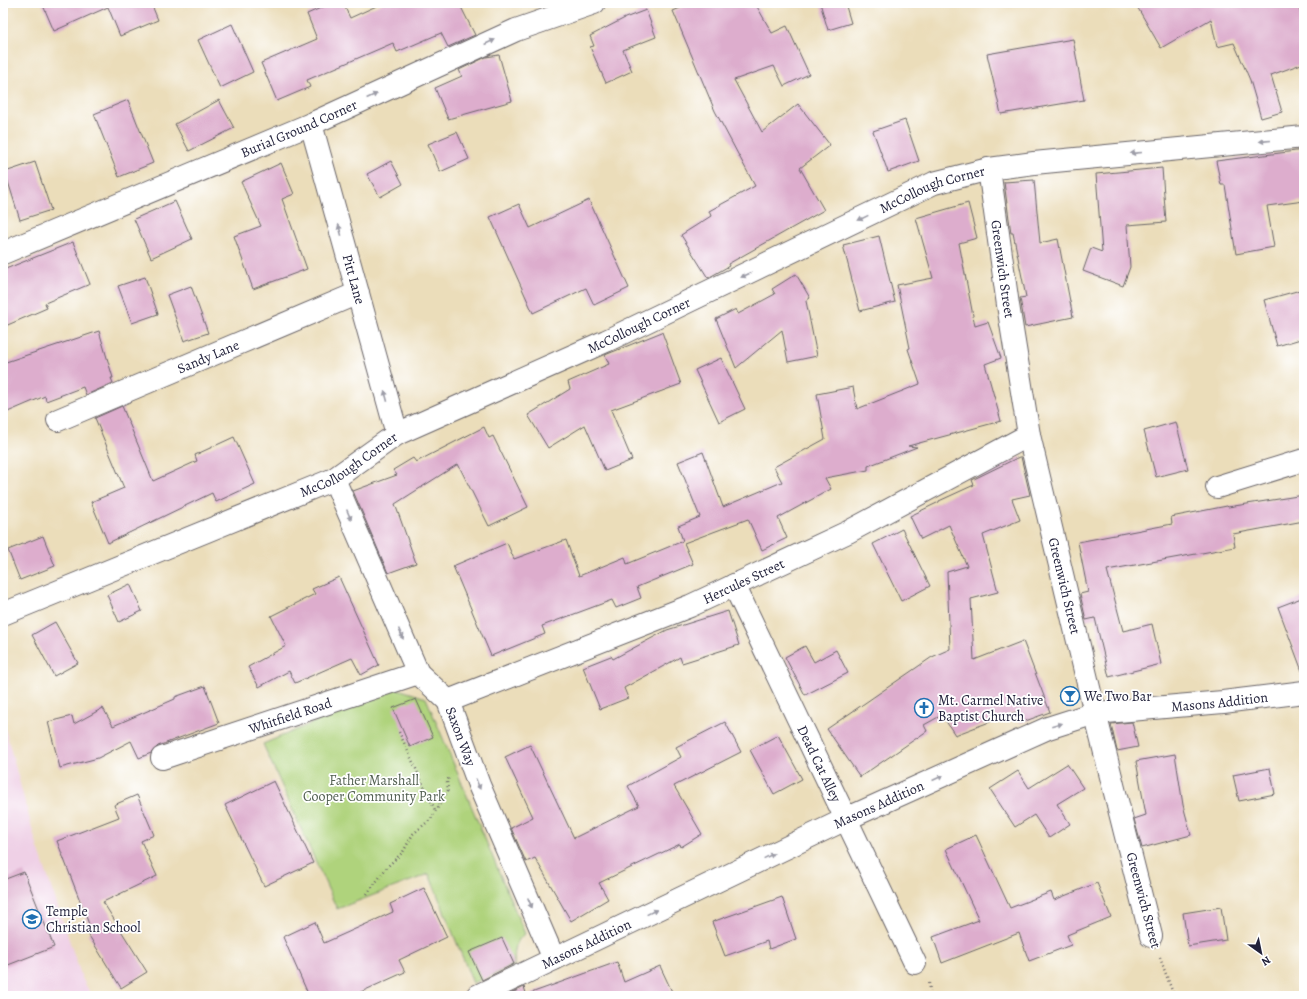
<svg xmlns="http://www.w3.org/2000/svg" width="1307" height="999" font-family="Alegreya,serif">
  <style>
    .built { fill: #efd0e6 }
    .green { fill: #afd37c; stroke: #687a5c }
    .building { fill: #ddadcd }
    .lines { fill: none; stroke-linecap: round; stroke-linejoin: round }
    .minor-casing { stroke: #686367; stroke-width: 24 }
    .path { stroke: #686367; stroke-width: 2.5; stroke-dasharray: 1 3; stroke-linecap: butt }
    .minor { stroke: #fff; stroke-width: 22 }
    .oneway { fill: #9c9ca7 }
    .labels { text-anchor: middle; stroke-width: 3.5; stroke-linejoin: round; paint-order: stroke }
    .street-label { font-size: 14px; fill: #22223b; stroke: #fff }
    .poi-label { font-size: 14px; fill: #22223b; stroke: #fff; text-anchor: start }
    .park-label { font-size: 14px; fill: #536052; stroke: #fff }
  </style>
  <rect width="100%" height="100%" fill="#fff"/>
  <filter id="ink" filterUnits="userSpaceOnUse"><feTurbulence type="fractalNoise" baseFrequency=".025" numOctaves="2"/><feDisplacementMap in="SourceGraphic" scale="8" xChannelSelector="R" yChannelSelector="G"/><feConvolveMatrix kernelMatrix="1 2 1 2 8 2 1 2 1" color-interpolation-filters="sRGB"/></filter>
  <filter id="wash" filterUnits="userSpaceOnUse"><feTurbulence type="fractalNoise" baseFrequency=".012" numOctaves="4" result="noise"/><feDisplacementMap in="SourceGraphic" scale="16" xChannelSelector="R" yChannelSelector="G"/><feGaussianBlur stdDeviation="0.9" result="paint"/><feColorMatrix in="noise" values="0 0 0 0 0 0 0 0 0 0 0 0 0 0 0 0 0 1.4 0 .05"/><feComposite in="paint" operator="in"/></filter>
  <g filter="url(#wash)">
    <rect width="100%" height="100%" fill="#ebddba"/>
    <path class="built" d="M3 721 35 839 82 978 92 996H3Z"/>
    <path class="green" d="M395 688 426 698 525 934C513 942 515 953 514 966L473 983 429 874 337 909 263 744Z"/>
    <g id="blocks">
      <g class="building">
        <path d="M42 3H151L158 20 120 36 108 7 54 31Z"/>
        <path d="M332 3H343L350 18 383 3H459L475 35 448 47 441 33 397 52 393 43 307 80 310 87 277 101 261 63 317 39 307 14Z"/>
        <path d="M692 3H755L772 33 787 26 809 74 784 86 774 66 734 80 762 132 798 104 830 145 800 168 824 210 728 264 729 266 708 278 681 235 711 216 709 211 755 186 715 111 673 11Z"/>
        <path d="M820 3H845L851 23 828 30Z"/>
        <path d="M1135 3H1297L1304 21V63L1271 75 1282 112 1261 118 1250 80 1234 43 1217 47 1211 19 1161 48Z"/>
        <path d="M646 10 656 37 623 50 632 71 606 83 590 47 594 46 590 36 625 18Z"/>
        <path d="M232 24 253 72 220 88 198 40Z"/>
        <path d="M1073 39 1084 100 1001 114 987 54Z"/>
        <path d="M499 55 512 101 448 119 435 88 462 76 459 70 486 57Z"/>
        <path d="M128 100 153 163 119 177 94 114Z"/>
        <path d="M219 100 234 128 189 151 175 124Z"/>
        <path d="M905 120 919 161 888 172 873 131Z"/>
        <path d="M457 132 469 159 440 172 428 144Z"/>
        <path d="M1304 150V201L1267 206 1274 247 1236 254 1225 185H1221L1216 161Z"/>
        <path d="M391 161 403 184 380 197 367 174Z"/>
        <path d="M35 162 51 210 20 220 5 172Z"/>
        <path d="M281 163 294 194 282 199 307 269 253 289 234 236 261 226 241 182Z"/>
        <path d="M1162 168 1166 222 1127 225 1130 267 1123 286 1083 271 1091 248 1102 252 1096 174Z"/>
        <path d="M1034 180 1040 243 1058 239 1073 317 1025 327 1020 298 1026 297 1013 233H1011L1004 182Z"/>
        <path d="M589 200 629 288 594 305 586 288 533 313 490 217 519 204 530 228Z"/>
        <path d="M175 201 192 239 151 258 134 219Z"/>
        <path d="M968 203 977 238 959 243 975 326 988 322 1001 358 985 364 1001 421 908 446 917 447 868 466V470L825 478 831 489 778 518 787 538 762 550 748 519 684 543 693 564 637 587 641 598 616 608 612 600 542 626 545 634 491 656 453 566 507 543 514 559 566 540 579 576 625 557 627 564 683 541 678 526 700 517 678 462 703 452 723 507 782 482 774 467 825 439 817 394 853 387 857 409 920 384 908 349 910 348 897 285 933 278 916 218Z"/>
        <path d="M879 236 895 302 860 311 843 245Z"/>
        <path d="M73 242 90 284 45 303 47 308 3 327V270Z"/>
        <path d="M796 274 810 298 806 301 817 356 788 362 782 330 736 368 716 319 736 309 738 314 775 294 772 289Z"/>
        <path d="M145 277 158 314 132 323 118 286Z"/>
        <path d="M191 286 208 333 184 341 167 295Z"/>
        <path d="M1304 289V338L1277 346 1264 300Z"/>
        <path d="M99 331 113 378H111L113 383 86 395 83 387 46 401 45 396 3 414V363Z"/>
        <path d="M662 332 681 384 611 410 632 460 605 471 585 425 548 448 528 415 570 389 568 382 609 364 605 355Z"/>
        <path d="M721 358 745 409 719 422 695 370Z"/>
        <path d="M122 406 153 481 197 461 195 455 234 437 255 484 216 502 212 493 108 543 91 502 124 488 95 418Z"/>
        <path d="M1176 422 1188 469 1156 477 1144 431Z"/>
        <path d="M484 427 489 438 493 436 528 507 489 526 458 464 395 504 416 563 388 573 353 491 397 475 393 470 413 458 416 462Z"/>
        <path d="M1019 457H1021L1030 495 1012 499 1020 520 983 535 998 592 971 599 974 660 1023 641 1050 712 1020 723 1016 712 955 735 942 715 924 725 927 731 860 777 827 729 932 657 950 649 947 572 967 566 949 525 921 539 910 516 939 502V501L974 485 972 480Z"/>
        <path d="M1304 495V521L1233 534 1235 547 1107 570 1123 631 1152 624 1161 664 1109 677 1095 618 1086 620 1080 594 1088 592 1078 542 1172 524 1171 517 1227 506 1228 507Z"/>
        <path d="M902 529 930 586 901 601 873 544Z"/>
        <path d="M43 536 55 566 20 580 8 550Z"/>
        <path d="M339 577 379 665 361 675 352 658 295 683 289 671 259 687 248 667 286 646 271 616 315 594 312 589Z"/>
        <path d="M130 584 142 611 119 622 107 595Z"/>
        <path d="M1304 597V670L1302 671 1278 607Z"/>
        <path d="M728 611 739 645 682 663 680 657 624 688 628 698 600 709 583 667 611 656 613 659 667 630Z"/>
        <path d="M55 622 78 663 54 676 32 635Z"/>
        <path d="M805 646 814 662 836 650 848 673 805 695 785 657Z"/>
        <path d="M205 686 219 723 158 746 151 753 139 758 131 741 98 758 60 768 48 722 72 716 74 724 103 708 113 726 175 699V697Z"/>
        <path d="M416 699 433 737 410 747 393 708Z"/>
        <path d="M725 722 741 752 674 786 702 834 681 847 680 844 599 883 608 899 571 921 535 858 526 862 511 828 533 817 505 757 530 745 574 838 639 806 628 786 681 757 676 747Z"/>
        <path d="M1132 722 1138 747 1117 751 1111 724Z"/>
        <path d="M778 735 802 779 774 794 750 750Z"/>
        <path d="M1175 754 1183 805 1191 835 1142 848 1134 819 1146 815 1136 761Z"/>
        <path d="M1067 764 1083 788 1057 804 1070 824 1049 838 1034 815 1015 827 990 789 1018 771 1029 788Z"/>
        <path d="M1270 768 1275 794 1239 801 1233 775Z"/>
        <path d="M274 781 313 863 264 886 225 805Z"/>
        <path d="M137 795 154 835 141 841 157 876 103 902 147 972 121 988 88 934 92 932 57 841 119 817 114 805Z"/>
        <path d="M976 835 1010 908 1051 892 1054 900 1097 883 1111 917 1067 935 1071 945 1029 961 1019 933 942 963 933 937 979 920 946 849Z"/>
        <path d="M24 872 54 947 3 967V880Z"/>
        <path d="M424 888 447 937 399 960 405 972 352 996H309L283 937 315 922 324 943 393 912 390 904Z"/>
        <path d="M782 897 796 939 769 949 767 941 725 956 712 922Z"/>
        <path d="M1221 907 1226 940 1188 946 1183 913Z"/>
        <path d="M502 938 514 964 482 980 469 952Z"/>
        <path d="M617 962 624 982 660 966 674 996H531V993Z"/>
        <path d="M524 987 527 996H506Z"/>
      </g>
    </g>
  </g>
  <g filter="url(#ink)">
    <use href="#blocks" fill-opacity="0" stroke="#686367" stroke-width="1"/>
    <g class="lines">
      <g class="minor-casing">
        <g id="minor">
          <path id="s1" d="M311 124 397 434"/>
          <path id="s2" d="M989 169 1008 305 1029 435 1095 713 1151 936"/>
          <path id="s3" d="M3 253 311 124 516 30 594 3"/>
          <path id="s4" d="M58 420 358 293"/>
          <path id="s5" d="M334 479 418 673 448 701 479 785 554 959"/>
          <path d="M1217 487 1304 460"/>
          <path id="s6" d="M734 585 915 963"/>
          <path id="s7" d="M3 614 334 479 397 434 606 341 934 183 989 169 1034 163 1304 137"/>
          <path id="s8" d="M448 701 690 606 848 532 1029 435"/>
          <path id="s9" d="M162 758 418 673"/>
          <path id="s10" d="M477 996 846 819 1048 728 1095 713 1223 702 1304 692"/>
        </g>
      </g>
      <g class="path">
        <path d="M399 732 435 810"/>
        <path d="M367 894 388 866 403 852 413 834 431 819 448 790 447 782 449 777"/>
        <path d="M1160 958 1174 996"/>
        <path d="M929 983 931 996"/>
      </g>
      <use href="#minor" class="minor"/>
    </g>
    <defs><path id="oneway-solid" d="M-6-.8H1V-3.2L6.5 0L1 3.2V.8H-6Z"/></defs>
    <g class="oneway">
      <use href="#oneway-solid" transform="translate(490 42) rotate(-25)"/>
      <use href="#oneway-solid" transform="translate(372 96) rotate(-25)"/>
      <use href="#oneway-solid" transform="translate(1265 141) rotate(175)"/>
      <use href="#oneway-solid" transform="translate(1136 153) rotate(175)"/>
      <use href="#oneway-solid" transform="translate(863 218) rotate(154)"/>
      <use href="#oneway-solid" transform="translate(340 230) rotate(-106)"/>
      <use href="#oneway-solid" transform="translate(746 275) rotate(155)"/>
      <use href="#oneway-solid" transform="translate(386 396) rotate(-105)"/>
      <use href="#oneway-solid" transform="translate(349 515) rotate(67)"/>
      <use href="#oneway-solid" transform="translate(401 634) rotate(66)"/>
      <use href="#oneway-solid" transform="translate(1057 725) rotate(-17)"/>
      <use href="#oneway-solid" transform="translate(938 778) rotate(-24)"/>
      <use href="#oneway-solid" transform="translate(478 784) rotate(68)"/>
      <use href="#oneway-solid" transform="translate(769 856) rotate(-26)"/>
      <use href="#oneway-solid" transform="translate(530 903) rotate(67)"/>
      <use href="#oneway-solid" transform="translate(652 912) rotate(-26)"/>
    </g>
  </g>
  <defs>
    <g id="bar-ring" transform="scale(1)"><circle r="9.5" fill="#fff" stroke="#1f6fb2" stroke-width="1.5"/><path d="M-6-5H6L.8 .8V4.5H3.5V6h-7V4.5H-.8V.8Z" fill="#1f6fb2"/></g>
    <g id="church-ring" transform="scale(1)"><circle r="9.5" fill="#fff" stroke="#1f6fb2" stroke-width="1.5"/><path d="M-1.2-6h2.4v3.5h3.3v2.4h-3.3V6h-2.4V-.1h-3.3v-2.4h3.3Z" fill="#1f6fb2"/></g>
    <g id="school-ring" transform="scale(1)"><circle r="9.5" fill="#fff" stroke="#1f6fb2" stroke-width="1.5"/><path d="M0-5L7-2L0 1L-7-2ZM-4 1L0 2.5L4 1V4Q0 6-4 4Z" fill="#1f6fb2"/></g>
  </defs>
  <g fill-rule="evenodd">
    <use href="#bar-ring" x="1070" y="696"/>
    <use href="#church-ring" x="924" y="708"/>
    <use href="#school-ring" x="32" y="919"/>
  </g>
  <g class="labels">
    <g class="street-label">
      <text dy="5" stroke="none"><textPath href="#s3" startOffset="321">Burial Ground Corner</textPath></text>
      <text dy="5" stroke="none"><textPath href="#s7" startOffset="1024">McCollough Corner</textPath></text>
      <text dy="5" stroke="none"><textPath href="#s2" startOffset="101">Greenwich Street</textPath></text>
      <text dy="5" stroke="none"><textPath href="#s1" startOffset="161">Pitt Lane</textPath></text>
      <text dy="5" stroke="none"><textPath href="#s7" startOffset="700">McCollough Corner</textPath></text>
      <text dy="5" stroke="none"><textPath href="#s4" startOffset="163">Sandy Lane</textPath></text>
      <text dy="5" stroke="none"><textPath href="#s7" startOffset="377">McCollough Corner</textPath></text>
      <text dy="5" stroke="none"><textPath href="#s8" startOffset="319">Hercules Street</textPath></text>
      <text dy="5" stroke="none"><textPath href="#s2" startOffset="424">Greenwich Street</textPath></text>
      <text dy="5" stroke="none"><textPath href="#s10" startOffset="805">Masons Addition</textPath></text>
      <text dy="5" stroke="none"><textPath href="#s9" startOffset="135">Whitfield Road</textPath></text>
      <text dy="5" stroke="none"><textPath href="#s5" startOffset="290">Saxon Way</textPath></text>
      <text dy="5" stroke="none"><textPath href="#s6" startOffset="198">Dead Cat Alley</textPath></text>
      <text dy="5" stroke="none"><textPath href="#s10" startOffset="445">Masons Addition</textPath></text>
      <text transform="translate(1144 900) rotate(75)" y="5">Greenwich Street</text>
      <text dy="5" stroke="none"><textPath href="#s10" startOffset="121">Masons Addition</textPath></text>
    </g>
    <g class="poi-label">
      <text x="1084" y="701">We Two Bar</text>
      <text x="938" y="705">Mt. Carmel Native<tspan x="938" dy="16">Baptist Church</tspan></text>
      <text x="46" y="916">Temple<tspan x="46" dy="16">Christian School</tspan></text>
    </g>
    <g class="park-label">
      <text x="374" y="785">Father Marshall<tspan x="374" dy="16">Cooper Community Park</tspan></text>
    </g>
  </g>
  <rect width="1307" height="999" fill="none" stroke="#fff" stroke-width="16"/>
  <g transform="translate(1261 953) rotate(147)" stroke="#ffffff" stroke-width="3" paint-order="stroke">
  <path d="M0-3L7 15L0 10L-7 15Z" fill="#22223b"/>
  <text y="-6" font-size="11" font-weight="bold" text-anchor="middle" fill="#22223b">N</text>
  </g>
</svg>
